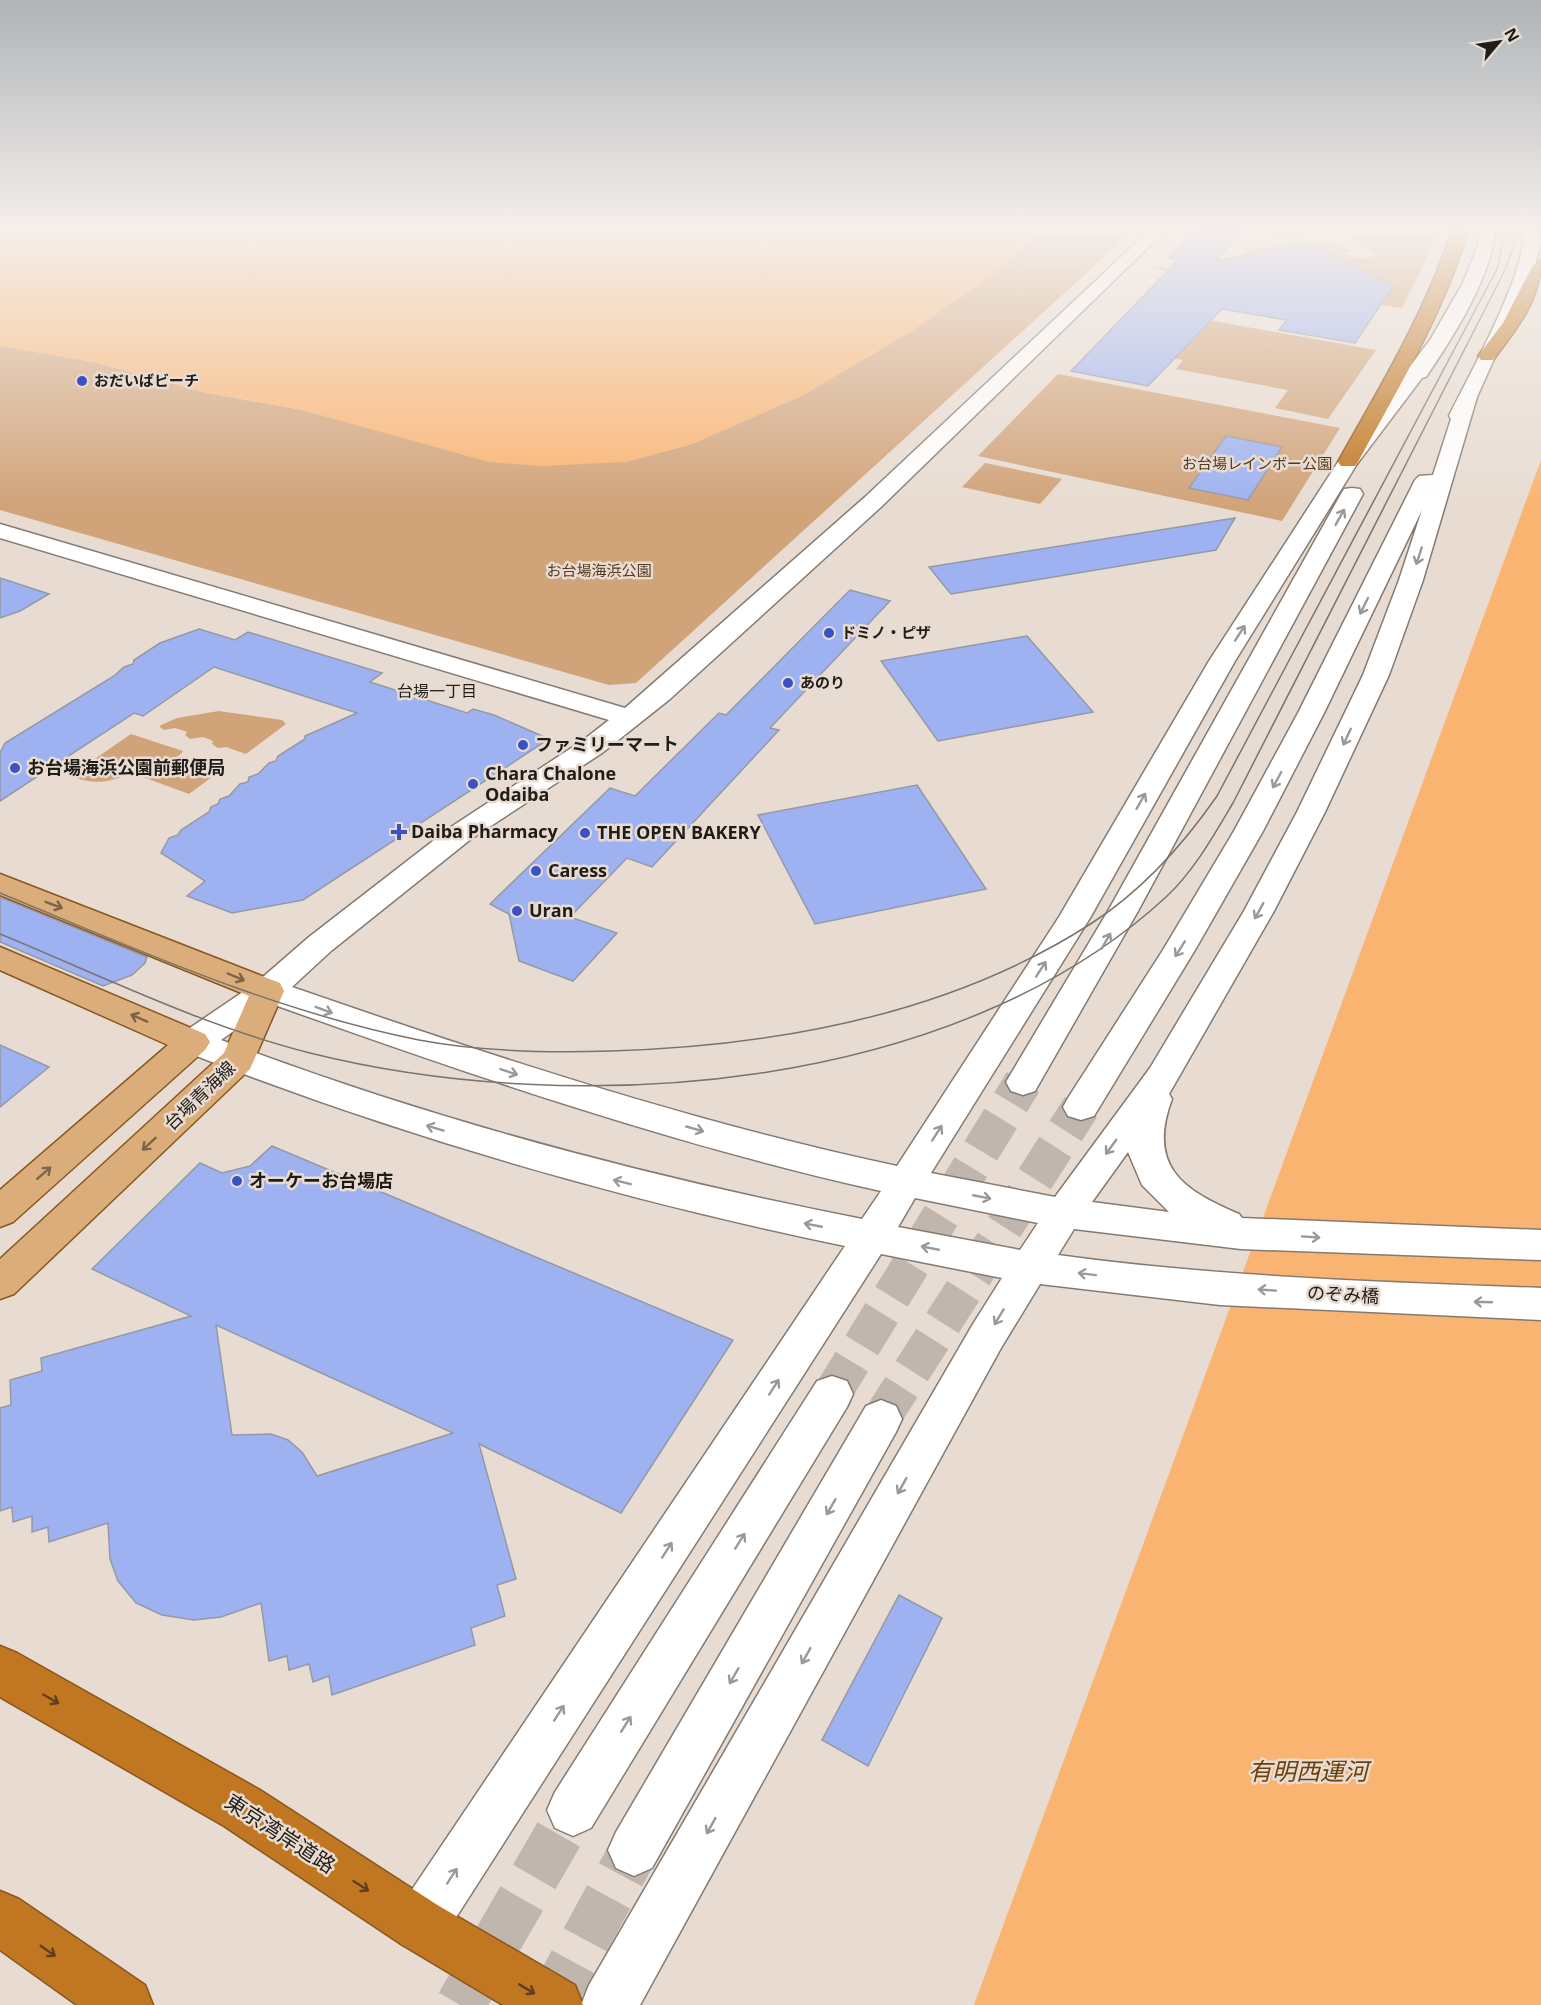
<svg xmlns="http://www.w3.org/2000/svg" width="1541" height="2005" font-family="'Open Sans','Noto Sans JP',sans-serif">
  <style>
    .green { fill: #d1a379 }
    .water { fill: #fab471 }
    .building { fill: #9eb2f1; stroke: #9599a5; stroke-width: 1.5; fill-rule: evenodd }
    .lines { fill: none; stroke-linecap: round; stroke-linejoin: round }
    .minor-tunnel-far1 { stroke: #c0b6ad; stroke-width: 38; stroke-dasharray: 38 19; stroke-linecap: butt }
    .minor-tunnel { stroke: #c0b6ad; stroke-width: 49; stroke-dasharray: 49 25; stroke-linecap: butt }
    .minor-casing { stroke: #847a71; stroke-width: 3 }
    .major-casing { stroke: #89571e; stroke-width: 3 }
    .highway-casing { stroke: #89571e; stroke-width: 3 }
    .minor { fill: #fff; fill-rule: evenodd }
    .major { fill: #daad7a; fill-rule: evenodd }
    .highway { fill: #c17721; fill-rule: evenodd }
    .tram { stroke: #7a736c; stroke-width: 1.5 }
    .oneway { stroke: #9b9997 }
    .oneway2 { stroke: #7d6449 }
    .oneway3 { stroke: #60401c }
    .poi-dot { fill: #3b51c4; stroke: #e8dcd2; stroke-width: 2 }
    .labels { text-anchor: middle; stroke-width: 5; stroke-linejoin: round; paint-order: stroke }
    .far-poi-label { font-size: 15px; font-weight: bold; fill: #201c18; stroke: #e8dcd2; text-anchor: start }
    .far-park-label { font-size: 15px; fill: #56391c; stroke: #e8dcd2 }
    .far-neighbourhood-label { font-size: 16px; fill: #201c18; stroke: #e8dcd2 }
    .poi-label { font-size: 18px; font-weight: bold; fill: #201c18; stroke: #e8dcd2; text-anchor: start }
    .street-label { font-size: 18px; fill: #201c18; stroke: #e8dcd2 }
    .near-street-label { font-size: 21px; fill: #201c18; stroke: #e8dcd2 }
    .near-water-label { font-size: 24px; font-style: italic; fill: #6c400a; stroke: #e8dcd2 }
  </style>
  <rect width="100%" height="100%" fill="#e8dcd2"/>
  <g class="green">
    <path d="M1047 227H1137L636 683 609 685 0 510V346L94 362 203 392 302 410 427 443 625 462 692 444 803 395 910 332 991 276Z"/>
    <path d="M1268 227H1305L1308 230 1303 235C1291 238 1276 238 1268 227Z"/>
    <path d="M1412 227H1442L1402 308 1151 268 1154 266 1193 272 1231 266 1248 250 1316 240 1335 242 1354 251 1345 253 1358 259 1378 256 1351 240 1361 234Z"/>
    <path d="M1197 318 1376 350 1328 419 1275 408 1288 390 1176 369 1183 360 1161 356Z"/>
    <path d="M1058 374 1340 428 1282 521 978 456Z"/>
    <path d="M985 463 1062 479 1040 504 962 487Z"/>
    <path d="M219 711 282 720 286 724 246 754 226 747 218 748 212 744 213 741 203 737 190 739 185 735 187 732 175 728 164 730 159 726 177 718Z"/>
    <path d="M131 734 183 751C177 761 164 759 154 763 119 776 108 790 70 776Z"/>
    <path d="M194 760 216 762 227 766 189 794 140 776 169 764Z"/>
  </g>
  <g class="water">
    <path d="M0 227H1047L991 276 910 332 803 395 692 444 625 462 540 466 489 462 302 410 203 392 94 362 0 346Z"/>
    <path d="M1541 460V2005H974Z"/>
  </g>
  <g class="building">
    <path d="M1200 227H1246L1216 260 1309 245 1393 286 1355 343 1279 330 1287 320 1222 309 1148 386 1071 371 1179 259 1169 258Z"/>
    <path d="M1226 436 1282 447 1248 500 1189 488Z"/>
    <path d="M1235 518 1216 550 951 594 929 567Z"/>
    <path d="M0 578 49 594 20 611 0 618Z"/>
    <path d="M850 590 890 601 770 728 779 730 652 867 627 858 570 917 617 933 573 981 519 961 509 914 490 904 610 788 635 796 719 713 726 715Z"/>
    <path d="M199 629 235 640 248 632 382 673 370 682 467 713 473 709 494 715 549 739 303 900 232 913 187 896 205 881 161 853 169 838 178 835 181 830 209 812 211 807 218 804 220 799 229 796 240 784 248 782 249 777 258 774 269 763 276 761 278 756 305 739V736L357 713 214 667 143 716 134 713 0 801V753L5 743 114 676 124 667 133 664 134 660 160 643Z"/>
    <path d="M1027 636 1093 712 938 741 881 661Z"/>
    <path d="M917 785 986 889 815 924 758 815Z"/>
    <path d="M0 897 147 957 145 963 132 975 103 986 0 942Z"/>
    <path d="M0 1045 49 1067 0 1107Z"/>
    <path d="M272 1146 733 1340 621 1513 479 1444 516 1579 497 1585 505 1616 471 1628 475 1645 332 1695 329 1676 313 1682 309 1664 289 1670 287 1656 269 1661 261 1603 221 1617 194 1620 162 1615 136 1603 118 1581 110 1559 108 1523 49 1542 48 1527 32 1532V1516L13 1522 12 1507 0 1511V1408L11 1405 10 1380 42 1371 41 1358 191 1316 92 1269 200 1163 222 1173 250 1166ZM216 1325 453 1433 317 1476 302 1452 288 1440 271 1434 232 1435Z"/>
    <path d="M899 1595 942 1618 868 1766 822 1740Z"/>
  </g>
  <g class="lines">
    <g class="minor-tunnel-far1">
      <path d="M832 1394 1023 1082"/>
      <path d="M881 1419 1081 1107"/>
    </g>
    <g class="minor-tunnel">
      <path d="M460 2005 573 1810"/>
      <path d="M550 2005 634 1850"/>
    </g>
    <g class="minor-casing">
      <g id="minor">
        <path d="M1153 227H1169L881 507 670 699 602 753 471 839 331 951 292 987C491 1056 691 1122 897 1166L1059 917 1209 661 1338 462 1430 340 1463 283 1478 245 1481 227H1496C1492 276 1454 336 1426 377L1422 378 1357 464 1235 661 1090 918 931 1173 1055 1197 1150 1068 1244 911 1297 812 1363 675 1399 580 1422 510 1324 713 1263 831 1195 950 1094 1116 1081 1120 1068 1116 1063 1107 1068 1098 1163 950 1234 831 1298 713 1415 480 1419 476 1433 475 1451 419 1449 416C1471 371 1527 273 1524 227H1539L1541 242 1534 270 1477 397 1423 580 1389 675 1325 812 1274 911 1169 1094 1172 1099C1147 1166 1182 1190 1239 1214L1242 1218 1541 1230V1260L1241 1249 1074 1229 1058 1255C1218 1277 1380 1282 1541 1288V1320L1220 1305 1040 1284 1001 1348 640 2005H581L589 1985 973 1324 1002 1278 881 1254 439 1944 420 1952 401 1944 393 1925 401 1906 845 1246C618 1199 397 1135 181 1050L176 1042 181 1034 256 983 309 937 451 827 582 741 609 720 0 538V524L625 708 865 497ZM272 1004C471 1075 674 1145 881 1191L862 1219C643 1176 429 1119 221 1040ZM1128 1152 1142 1185 1169 1212 1092 1202ZM915 1198 1038 1223 1020 1250 898 1227Z"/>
        <path d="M1352 488 1360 489 1363 494 1138 911 1035 1091 1023 1095 1011 1091 1006 1082 1108 911 1341 494 1344 489Z"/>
        <path d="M832 1376 847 1381 853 1394 847 1407 591 1828 573 1836 555 1828 547 1810 555 1792 817 1381Z"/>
        <path d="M881 1400 896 1406 902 1419 896 1432 652 1868 634 1876 616 1868 608 1850 616 1832 866 1406Z"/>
      </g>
    </g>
    <g class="major-casing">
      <g id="major">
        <path d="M0 874 280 983 284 991 250 1069 14 1294 0 1299V1259L224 1053 249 996 0 895Z"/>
        <path d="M0 947 205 1034 210 1042 205 1050 13 1222 0 1227V1190L168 1045 0 970Z"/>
      </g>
    </g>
    <g class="highway-casing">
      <g id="highway">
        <path d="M1453 227H1469C1445 310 1399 387 1358 462L1355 466H1341L1338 462C1380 387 1427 310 1453 227Z"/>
        <path d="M1541 260C1541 299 1516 330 1493 360H1481L1478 356 1503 323 1533 265Z"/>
        <path d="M0 1646 17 1653 260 1790 439 1906 575 1985 583 2005H503L401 1944 224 1826 0 1697Z"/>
        <path d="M0 1891 19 1899 145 1985 153 2005H77L0 1950Z"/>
      </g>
    </g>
    <use href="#minor" class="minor"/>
    <use href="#major" class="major"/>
    <use href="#highway" class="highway"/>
    <g class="tram">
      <path d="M0 893C136 949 273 1011 419 1040 482 1052 547 1053 611 1051 777 1046 950 1015 1092 923 1143 890 1183 845 1217 796L1497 269 1506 227"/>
      <path d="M0 934C102 976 203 1026 310 1053 579 1120 955 1092 1166 897 1194 871 1214 835 1233 803L1505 270 1515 242 1516 227"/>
    </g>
  </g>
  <defs><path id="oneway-shaft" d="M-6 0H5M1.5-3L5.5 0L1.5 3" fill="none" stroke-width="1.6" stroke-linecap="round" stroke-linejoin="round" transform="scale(1.5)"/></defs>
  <g class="oneway">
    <use href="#oneway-shaft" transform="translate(1340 517) rotate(-61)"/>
    <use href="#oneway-shaft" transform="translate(1419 556) rotate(108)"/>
    <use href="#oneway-shaft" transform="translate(1364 606) rotate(116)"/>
    <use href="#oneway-shaft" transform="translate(1240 633) rotate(-57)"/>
    <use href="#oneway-shaft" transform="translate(1347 737) rotate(115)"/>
    <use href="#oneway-shaft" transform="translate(1277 780) rotate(118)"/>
    <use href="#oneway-shaft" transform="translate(1141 801) rotate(-60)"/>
    <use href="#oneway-shaft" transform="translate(1259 911) rotate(119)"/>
    <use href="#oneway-shaft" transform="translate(1106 941) rotate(-60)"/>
    <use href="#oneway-shaft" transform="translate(1180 949) rotate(122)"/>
    <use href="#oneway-shaft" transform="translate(1041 969) rotate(-57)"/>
    <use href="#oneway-shaft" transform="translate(324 1010) rotate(20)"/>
    <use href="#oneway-shaft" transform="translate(509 1072) rotate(18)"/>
    <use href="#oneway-shaft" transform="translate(435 1128) rotate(-163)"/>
    <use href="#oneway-shaft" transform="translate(695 1129) rotate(16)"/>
    <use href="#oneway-shaft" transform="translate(937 1133) rotate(-57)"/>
    <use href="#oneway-shaft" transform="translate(1111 1147) rotate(126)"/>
    <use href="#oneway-shaft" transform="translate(622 1182) rotate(-166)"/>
    <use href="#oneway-shaft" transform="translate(982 1197) rotate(11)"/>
    <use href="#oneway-shaft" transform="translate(813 1225) rotate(-169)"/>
    <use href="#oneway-shaft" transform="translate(1311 1237) rotate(4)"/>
    <use href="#oneway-shaft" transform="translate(930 1248) rotate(-169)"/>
    <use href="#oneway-shaft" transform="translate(1087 1274) rotate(-173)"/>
    <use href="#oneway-shaft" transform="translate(1267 1290) rotate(-176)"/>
    <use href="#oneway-shaft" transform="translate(1483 1302) rotate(-178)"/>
    <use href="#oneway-shaft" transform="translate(999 1317) rotate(121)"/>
    <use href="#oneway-shaft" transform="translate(774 1387) rotate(-57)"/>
    <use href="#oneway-shaft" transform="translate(902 1486) rotate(119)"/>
    <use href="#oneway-shaft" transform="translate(831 1507) rotate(120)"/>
    <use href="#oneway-shaft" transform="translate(740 1541) rotate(-58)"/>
    <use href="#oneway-shaft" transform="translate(667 1550) rotate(-57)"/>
    <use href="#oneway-shaft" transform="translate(806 1656) rotate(119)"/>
    <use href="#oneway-shaft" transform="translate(734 1676) rotate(120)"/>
    <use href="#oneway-shaft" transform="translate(559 1713) rotate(-57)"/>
    <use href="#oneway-shaft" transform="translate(626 1724) rotate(-58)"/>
    <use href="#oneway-shaft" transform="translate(711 1826) rotate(119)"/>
    <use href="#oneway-shaft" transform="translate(452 1876) rotate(-57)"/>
  </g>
  <g class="oneway2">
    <use href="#oneway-shaft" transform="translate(54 905) rotate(21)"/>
    <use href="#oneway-shaft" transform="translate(236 977) rotate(23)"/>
    <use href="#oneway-shaft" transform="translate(139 1018) rotate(-156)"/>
    <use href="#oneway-shaft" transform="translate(149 1144) rotate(137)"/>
    <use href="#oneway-shaft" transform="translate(44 1173) rotate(-41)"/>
  </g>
  <g class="oneway3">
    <use href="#oneway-shaft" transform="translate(51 1699) rotate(30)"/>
    <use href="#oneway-shaft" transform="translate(361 1886) rotate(33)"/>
    <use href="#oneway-shaft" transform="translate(48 1951) rotate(35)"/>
    <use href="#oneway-shaft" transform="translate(527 1989) rotate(31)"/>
  </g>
  <linearGradient id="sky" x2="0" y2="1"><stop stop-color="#afb4b8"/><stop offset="0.45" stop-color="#f5efeb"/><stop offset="1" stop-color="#f5efeb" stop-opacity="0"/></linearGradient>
  <rect width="1541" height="507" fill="url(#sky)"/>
  <g class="poi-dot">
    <circle cx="82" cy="381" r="6"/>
    <circle cx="829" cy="633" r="6"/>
    <circle cx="788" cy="683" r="6"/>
    <circle cx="523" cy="745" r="6"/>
    <circle cx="15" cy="768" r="6"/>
    <circle cx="473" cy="784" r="6"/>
    <path d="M396 823h6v6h6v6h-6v6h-6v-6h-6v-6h6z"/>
    <circle cx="585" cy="833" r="6"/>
    <circle cx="536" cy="871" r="6"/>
    <circle cx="517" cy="911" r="6"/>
    <circle cx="237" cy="1181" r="6"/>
  </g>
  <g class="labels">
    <g class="far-poi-label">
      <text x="94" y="386">おだいばビーチ</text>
      <text x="841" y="638">ドミノ・ピザ</text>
      <text x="800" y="688">あのり</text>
    </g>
    <g class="far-park-label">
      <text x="1257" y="469">お台場レインボー公園</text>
      <text x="599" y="576">お台場海浜公園</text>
    </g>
    <g class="far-neighbourhood-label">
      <text x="437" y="697">台場一丁目</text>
    </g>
    <g class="poi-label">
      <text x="535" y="751">ファミリーマート</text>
      <text x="27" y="774">お台場海浜公園前郵便局</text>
      <text x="485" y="780">Chara Chalone<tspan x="485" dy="21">Odaiba</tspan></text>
      <text x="411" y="838">Daiba Pharmacy</text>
      <text x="597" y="839">THE OPEN BAKERY</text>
      <text x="548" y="877">Caress</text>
      <text x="529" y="917">Uran</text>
      <text x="249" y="1187">オーケーお台場店</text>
    </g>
    <g class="street-label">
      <text transform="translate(200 1096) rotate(-44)" y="6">台場青海線</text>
      <text transform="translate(1343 1295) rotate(3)" y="6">のぞみ橋</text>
    </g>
    <g class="near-street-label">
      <text transform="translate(280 1834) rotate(33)" y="7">東京湾岸道路</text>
    </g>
    <g class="near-water-label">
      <text x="1308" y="1780">有明西運河</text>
    </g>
  </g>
  <g transform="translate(1499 42) rotate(61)" stroke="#e8dcd2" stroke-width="4.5" paint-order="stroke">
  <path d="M0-4.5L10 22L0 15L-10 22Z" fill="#201c18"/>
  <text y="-9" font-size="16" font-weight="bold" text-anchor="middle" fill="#201c18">N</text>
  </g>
</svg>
